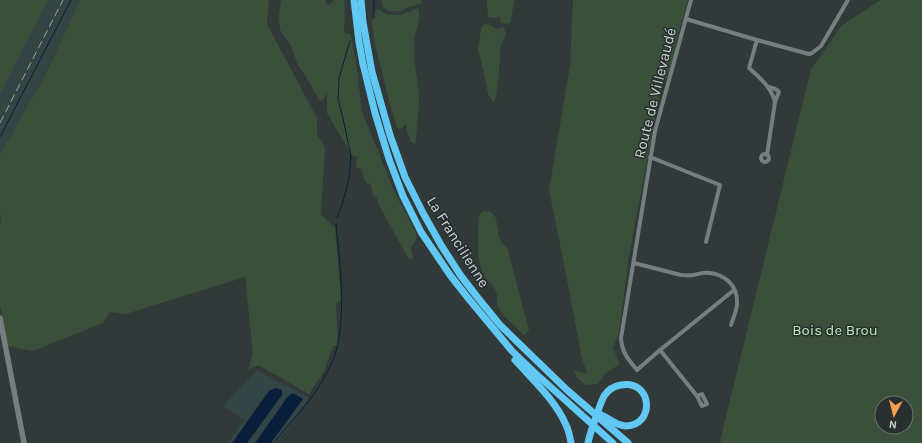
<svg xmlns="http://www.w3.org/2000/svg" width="922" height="443" font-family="Karla,sans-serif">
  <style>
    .built { fill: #344546 }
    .green { fill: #3b503a; fill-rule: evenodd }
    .water { fill: #091e3a }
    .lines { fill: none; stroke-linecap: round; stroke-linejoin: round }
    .stream { stroke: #091e3a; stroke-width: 1 }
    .minor { stroke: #767f80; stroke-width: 4 }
    .secondary { stroke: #767f80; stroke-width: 5.5 }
    .motorway { stroke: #61c8f3; stroke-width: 7 }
    .rail { stroke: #9da3a3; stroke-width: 1; stroke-dasharray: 8 4; stroke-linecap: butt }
    .labels { text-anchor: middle; stroke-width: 3; stroke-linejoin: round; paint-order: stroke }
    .street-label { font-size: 15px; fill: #ced3d3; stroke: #272f2f }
    .park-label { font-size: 15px; fill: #b7ebb6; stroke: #272f2f }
  </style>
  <rect width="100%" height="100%" fill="#313939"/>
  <g class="built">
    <path d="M46 0H80L47 70 26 110 0 155V85Z"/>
    <path d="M257 370 309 398 277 443H228L244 420 223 406Z"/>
  </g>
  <g class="green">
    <path d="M0 0H48L0 94Z"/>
    <path d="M80 0H269L267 24 317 118V134L325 148 321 214 335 228 341 299 336 305 338 345 333 346 327 363 323 373 309 394 258 365 248 370 253 353 245 277 126 314 110 312 103 323 33 351 8 346 0 305V224L1 220 0 213V155L46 73Z"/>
    <path d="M281 0H326V3L330 5 333 0H344L345 8 344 32 351 35 357 69 362 112 394 191 416 233V240L411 247 413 259 408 258 379 205 377 197 373 196 371 184 366 183 361 169 356 168 357 157 352 155 327 113V98L326 93 323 100 320 101 303 72 298 65 290 44 280 30 279 16Z"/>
    <path d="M381 0H421V3L399 11H389L383 7Z"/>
    <path d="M487 0H514L511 22 508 24 500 23V16L496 18 488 17Z"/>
    <path d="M573 0H688L676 42 671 65 659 97 628 262 624 296 618 336 613 348 620 364 606 373 598 384 586 385 577 378 574 371 587 373 582 359 562 254 549 190 570 66Z"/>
    <path d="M881 0H922V443H723L720 441 811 69 842 25ZM882 403H906V427H882Z"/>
    <path d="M418 8C422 18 415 30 414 41 413 60 418 79 419 97 419 113 417 128 415 144L411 142 407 131 406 124 401 129 397 128 389 100 375 45 372 23 374 12 379 9 385 14 401 15Z"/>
    <path d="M484 24 491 25 497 29 503 27 506 33 500 48V61L496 98 493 102 488 94 484 73 478 49 480 37 481 28Z"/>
    <path d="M483 211 491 212 496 218 499 237 502 244 507 247 529 330 524 335 502 314 497 304V295L494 286 486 279 482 271 478 256V226L479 216Z"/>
  </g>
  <g class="water">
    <path d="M275 388 282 390V395L247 443H232L269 391Z"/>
    <path d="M293 393 303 399 271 443H255L288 396Z"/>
  </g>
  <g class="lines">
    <g class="stream">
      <path d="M374 0V18"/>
      <path d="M0 137 71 0"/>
      <path d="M337 218 342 205 349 179 351 156 344 123 338 99 339 78 350 41"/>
      <path d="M274 443C287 425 304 409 317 390 321 383 333 363 335 355 347 313 340 266 336 224"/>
    </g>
    <g class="minor">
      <path d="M691 0 655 131 621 338C622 353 628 359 637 370L660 350 734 290"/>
      <path d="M686 19 757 40 809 54 812 53 821 46 848 0"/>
      <path d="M757 40 749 68C760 78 771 87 775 102L767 155"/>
      <path d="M769 87C773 88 777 89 779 92L775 102"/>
      <circle cx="765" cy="158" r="4"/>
      <path d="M650 157 720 185 706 242"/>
      <path d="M634 263 681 275C686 275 690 276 694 275 699 274 704 272 709 273 724 274 737 285 737 301 738 309 733 318 731 325"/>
      <path d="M660 350 697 396 702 406 707 404 702 394 697 396"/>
    </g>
    <path class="secondary" d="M0 318 24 443"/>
    <g class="motorway">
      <path d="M354 0 359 42 363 64 375 113 389 159 403 196 421 232 450 275 468 298 512 351 535 373 613 443"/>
      <path d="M361 0 363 22 372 72 390 135 405 177 423 213 441 245 461 276 478 298 500 325 567 390 628 443"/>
      <path d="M515 360C532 379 556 401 566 425 569 431 570 437 571 443"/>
      <path d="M588 443C590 433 594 423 597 414 599 408 601 402 604 396 608 390 614 386 621 385 652 379 656 425 626 426 614 426 607 415 595 413"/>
    </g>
    <path class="rail" d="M0 123 63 0"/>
  </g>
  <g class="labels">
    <g class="street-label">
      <text transform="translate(655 93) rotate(-76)" y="5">Route de Villevaudé</text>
      <text transform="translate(458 242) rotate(58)" y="5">La Francilienne</text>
    </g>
    <g class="park-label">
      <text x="835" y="335">Bois de Brou</text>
    </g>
  </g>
  <g transform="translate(894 415) rotate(187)"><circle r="19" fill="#272f2f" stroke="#6a7171"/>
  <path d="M0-3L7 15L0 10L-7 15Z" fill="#fa9f4e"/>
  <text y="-6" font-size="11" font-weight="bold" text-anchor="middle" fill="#ced3d3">N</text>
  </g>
</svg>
